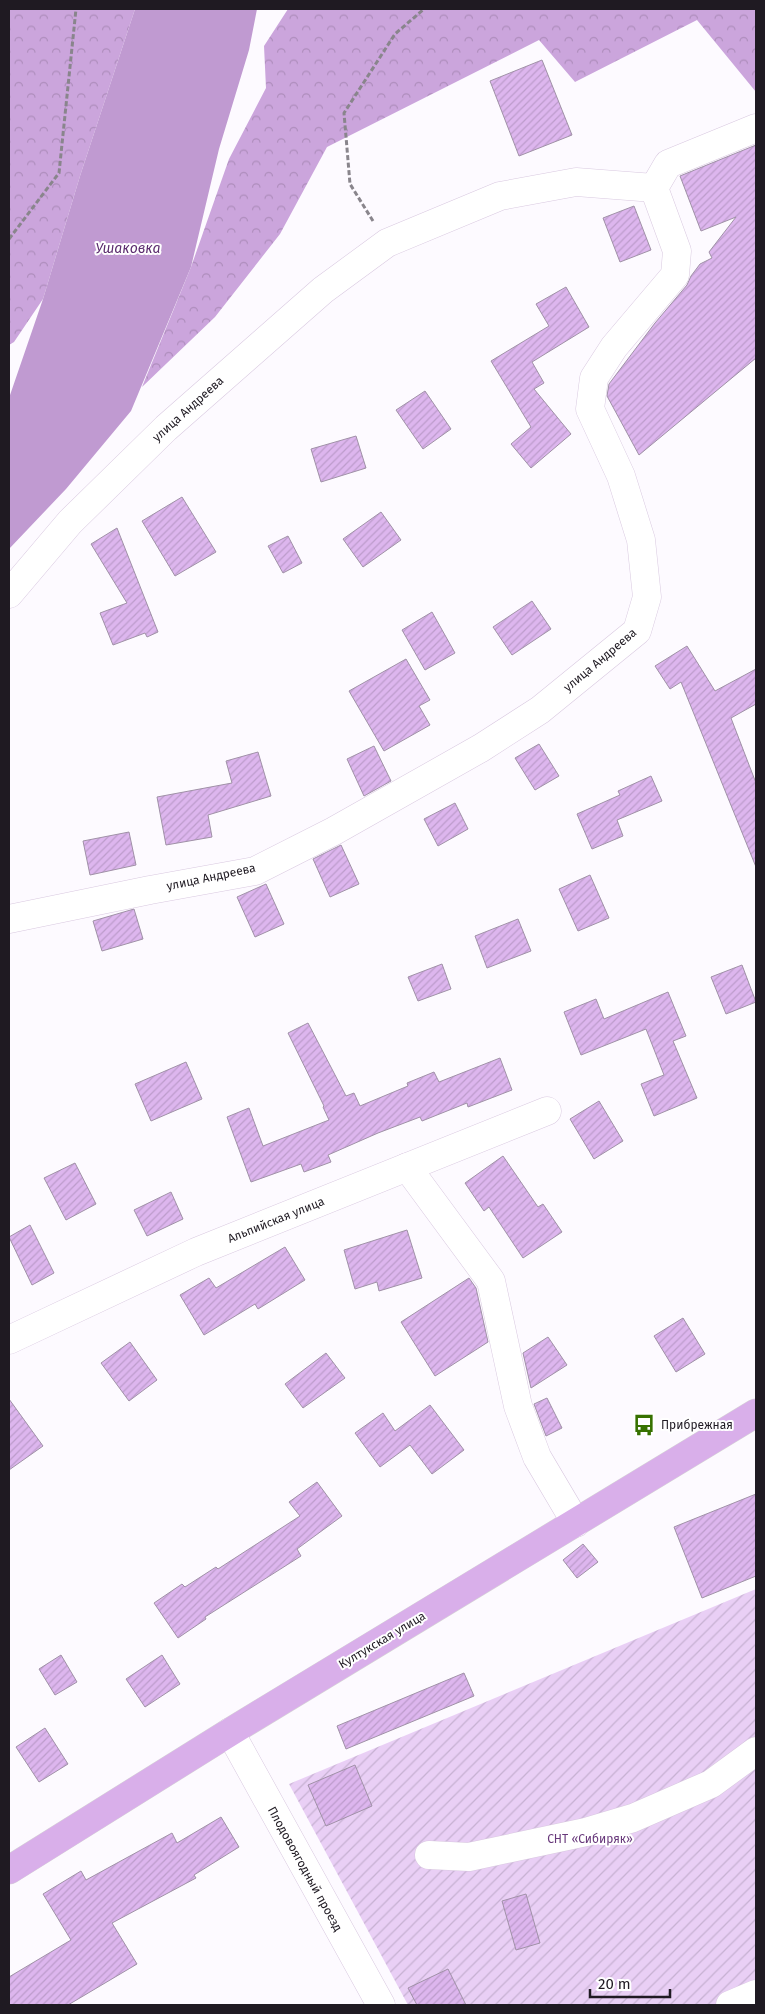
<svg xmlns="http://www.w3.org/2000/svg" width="765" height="2014" font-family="'Fira Sans',sans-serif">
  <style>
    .forest { fill: url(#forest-crowns) }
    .garden { fill: url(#garden-furrows) }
    .water { fill: #c09ad1 }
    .building { fill: url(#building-hatch); stroke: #a091a7 }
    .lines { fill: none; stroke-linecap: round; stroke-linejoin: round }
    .minor-casing { stroke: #d9c9e0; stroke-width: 29 }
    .major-casing { stroke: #d7d6d7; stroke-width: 29 }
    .path { stroke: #89858c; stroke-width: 3; stroke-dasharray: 5 2.5; stroke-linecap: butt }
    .minor { stroke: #fff; stroke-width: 28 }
    .major { stroke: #d9afea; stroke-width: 28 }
    .labels { text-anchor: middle; stroke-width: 4; stroke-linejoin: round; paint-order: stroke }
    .street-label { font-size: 12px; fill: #1f1a22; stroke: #fff }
    .poi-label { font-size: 12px; fill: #1f1a22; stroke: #fff; text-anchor: start }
    .park-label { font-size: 12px; fill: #68397b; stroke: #fff }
    .water-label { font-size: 14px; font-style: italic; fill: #5c2d6f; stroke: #fff }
  </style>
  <defs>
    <pattern id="forest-crowns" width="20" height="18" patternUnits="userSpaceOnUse" patternTransform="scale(1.25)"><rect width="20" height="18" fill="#cba5dc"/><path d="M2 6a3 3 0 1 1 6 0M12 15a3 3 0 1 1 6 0" fill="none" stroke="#ae8dbc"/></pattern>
    <pattern id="garden-furrows" width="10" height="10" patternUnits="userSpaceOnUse" patternTransform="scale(1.25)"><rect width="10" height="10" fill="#e9cff5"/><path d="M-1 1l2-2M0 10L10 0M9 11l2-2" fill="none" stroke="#c7b1d2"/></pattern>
    <pattern id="building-hatch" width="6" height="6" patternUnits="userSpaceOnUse" patternTransform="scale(1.25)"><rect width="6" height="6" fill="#ddb6ee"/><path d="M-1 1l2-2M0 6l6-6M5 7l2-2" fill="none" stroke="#bd9ccc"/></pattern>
  </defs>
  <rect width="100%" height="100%" fill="#fdfaff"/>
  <g class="forest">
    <path d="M9 9H135L80 176 43 299 14 342 9 345Z"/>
    <path d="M288 9H756V92L697 20 575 82 539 40 327 147 280 234 215 317 142 387 191 267 229 159 266 88 264 46Z"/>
  </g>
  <path class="garden" d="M756 1589V2005H408L289 1784Z"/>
  <path class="water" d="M135 9H257L249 50 219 149 191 267 131 411 66 489 9 549V398L43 299 80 176Z"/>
  <g class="building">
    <path d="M542 60 572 135 519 156 490 81Z"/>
    <path d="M756 145V358L639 455 607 396 609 384 655 323 687 285 691 276 700 264 712 258 709 252 736 217 701 231 680 176Z"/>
    <path d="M634 206 651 250 620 262 603 218Z"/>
    <path d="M566 287 589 327 532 362 544 383 534 389 571 434 531 468 511 444 531 427 491 361 549 326 536 304Z"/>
    <path d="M425 391 451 429 423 449 396 410Z"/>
    <path d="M356 436 366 468 321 482 311 449Z"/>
    <path d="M182 497 216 552 175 576 142 521Z"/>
    <path d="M381 512 401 540 363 567 343 539Z"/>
    <path d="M117 528 158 632 147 637 145 633 113 645 100 613 127 603 91 544Z"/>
    <path d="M288 536 302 563 283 573 268 546Z"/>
    <path d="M532 601 551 629 512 655 493 627Z"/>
    <path d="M432 612 455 653 425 670 402 630Z"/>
    <path d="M687 646 715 691 756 669V704L731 718 756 783V867L681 682 670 689 655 666Z"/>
    <path d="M406 659 430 700 419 706 430 725 384 751 349 691Z"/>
    <path d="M539 744 559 776 535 790 515 758Z"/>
    <path d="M374 746 391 781 364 796 347 759Z"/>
    <path d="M258 752 271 796 208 815 212 837 166 845 157 797 232 783 226 761Z"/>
    <path d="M651 776 662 801 617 820 623 836 592 849 577 814 620 795 618 791Z"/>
    <path d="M455 803 468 829 438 846 424 819Z"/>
    <path d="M129 832 136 865 90 875 83 841Z"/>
    <path d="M341 845 359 884 330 897 313 859Z"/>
    <path d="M590 875 609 918 578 931 559 889Z"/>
    <path d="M266 884 284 924 255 937 237 897Z"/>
    <path d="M134 909 143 939 102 951 93 921Z"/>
    <path d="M518 919 531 951 487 968 475 936Z"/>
    <path d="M442 964 451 989 418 1001 408 977Z"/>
    <path d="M742 965 756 1002 726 1014 711 977Z"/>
    <path d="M668 992 686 1036 673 1041 697 1098 654 1116 641 1084 664 1075 646 1029 581 1055 564 1012 596 999 604 1019Z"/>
    <path d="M308 1023 346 1096 354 1093 360 1106 408 1086 407 1083 434 1072 439 1082 500 1058 512 1090 468 1107 467 1103 422 1121 420 1117 378 1133 328 1155 331 1162 304 1172 301 1164 251 1182 227 1117 249 1108 263 1146 329 1120 323 1107 324 1106 288 1033Z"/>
    <path d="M186 1062 202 1099 151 1121 135 1084Z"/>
    <path d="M599 1101 623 1141 594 1159 570 1119Z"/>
    <path d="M503 1156 538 1207 543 1204 562 1232 523 1258 489 1207 484 1211 465 1183Z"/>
    <path d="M75 1163 96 1204 66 1220 44 1178Z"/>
    <path d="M171 1192 183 1219 147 1236 134 1210Z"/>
    <path d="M30 1225 54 1273 32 1285 9 1237Z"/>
    <path d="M407 1230 422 1278 379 1291 377 1282 355 1289 344 1250Z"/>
    <path d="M285 1247 305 1280 258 1309 255 1304 204 1335 180 1295 209 1278 216 1288Z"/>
    <path d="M469 1278 476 1288 488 1342 435 1376 401 1322Z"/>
    <path d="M683 1318 705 1354 676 1372 654 1336Z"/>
    <path d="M548 1337 567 1365 531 1388 523 1353Z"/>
    <path d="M130 1342 157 1380 129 1401 101 1363Z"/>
    <path d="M326 1353 345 1378 303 1408 285 1384Z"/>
    <path d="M547 1398 562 1428 546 1436 534 1404Z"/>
    <path d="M9 1399 43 1446 9 1470Z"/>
    <path d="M430 1405 464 1450 432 1474 410 1445 380 1467 355 1433 383 1413 395 1431Z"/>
    <path d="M317 1482 342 1516 297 1549 301 1556 205 1617 206 1619 178 1638 154 1603 182 1584 185 1587 216 1567 218 1569 300 1516 289 1502Z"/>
    <path d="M756 1494V1576L702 1598 674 1527Z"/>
    <path d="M583 1544 598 1562 577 1578 563 1560Z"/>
    <path d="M61 1655 77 1682 55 1695 39 1669Z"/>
    <path d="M162 1655 180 1684 145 1707 126 1679Z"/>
    <path d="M464 1673 474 1696 346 1749 337 1726Z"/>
    <path d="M45 1728 68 1764 39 1782 16 1747Z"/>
    <path d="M355 1765 372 1806 326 1826 308 1785Z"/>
    <path d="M221 1817 239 1847 194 1875 196 1878 112 1923 137 1964 68 2005H9V1977L71 1940 43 1894 81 1871 86 1880 172 1833 177 1843Z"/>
    <path d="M526 1894 540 1943 516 1950 502 1901Z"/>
    <path d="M448 1969 466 2005H417L408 1988Z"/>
  </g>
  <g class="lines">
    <g class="minor-casing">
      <g id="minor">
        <path d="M9 594 70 522 166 428 323 290 387 243 500 196 576 182 654 188"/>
        <path d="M9 919 150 890 255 871 334 831 481 748 540 710 637 631 647 597 641 540 621 476 590 409 594 378 614 347 675 275 677 251 654 188 668 164 756 128"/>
        <path d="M407 1167 491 1281 518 1406 537 1457 576 1523"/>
        <path d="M9 1340 196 1252 547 1111"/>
        <path d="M230 1732 381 2005"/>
        <path d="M429 1855 469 1857 586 1832 633 1818 711 1784 756 1751"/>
        <path d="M730 2005 756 1994"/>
      </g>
    </g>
    <g class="major-casing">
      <path id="major" d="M9 1870 230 1732 756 1413"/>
    </g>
    <g class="path">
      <path d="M373 221 350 184 344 113 395 34 424 9"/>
      <path d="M9 239 59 173 76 9"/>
    </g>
    <use href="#minor" class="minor"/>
    <use href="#major" class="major"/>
  </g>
  <defs>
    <g id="bus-bare" transform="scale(1.725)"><path d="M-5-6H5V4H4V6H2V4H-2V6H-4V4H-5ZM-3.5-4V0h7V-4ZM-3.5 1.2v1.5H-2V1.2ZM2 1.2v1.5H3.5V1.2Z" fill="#377100" stroke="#fff" stroke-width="2.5" paint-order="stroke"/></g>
  </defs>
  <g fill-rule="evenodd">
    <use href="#bus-bare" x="644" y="1425"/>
  </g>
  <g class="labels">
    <g class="street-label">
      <text transform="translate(188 409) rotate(-42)" y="4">улица Андреева</text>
      <text transform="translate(600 660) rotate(-40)" y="4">улица Андреева</text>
      <text transform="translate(211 877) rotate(-12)" y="4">улица Андреева</text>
      <text transform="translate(276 1220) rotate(-22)" y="4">Альпийская улица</text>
      <text transform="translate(382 1640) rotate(-31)" y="4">Култукская улица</text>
      <text transform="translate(305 1869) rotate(61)" y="4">Плодовоягодный проезд</text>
    </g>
    <g class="poi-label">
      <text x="661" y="1429">Прибрежная</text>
    </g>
    <g class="park-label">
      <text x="590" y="1843">СНТ «Сибиряк»</text>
    </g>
    <g class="water-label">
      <text x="128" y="253">Ушаковка</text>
    </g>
  </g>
  <rect width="765" height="2014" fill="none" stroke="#1f1a22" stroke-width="20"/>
  <path d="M590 1989v8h80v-8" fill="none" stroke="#1f1a22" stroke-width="2.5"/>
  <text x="598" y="1989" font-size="15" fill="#1f1a22" stroke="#ffffff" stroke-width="4" paint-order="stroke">20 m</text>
</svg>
